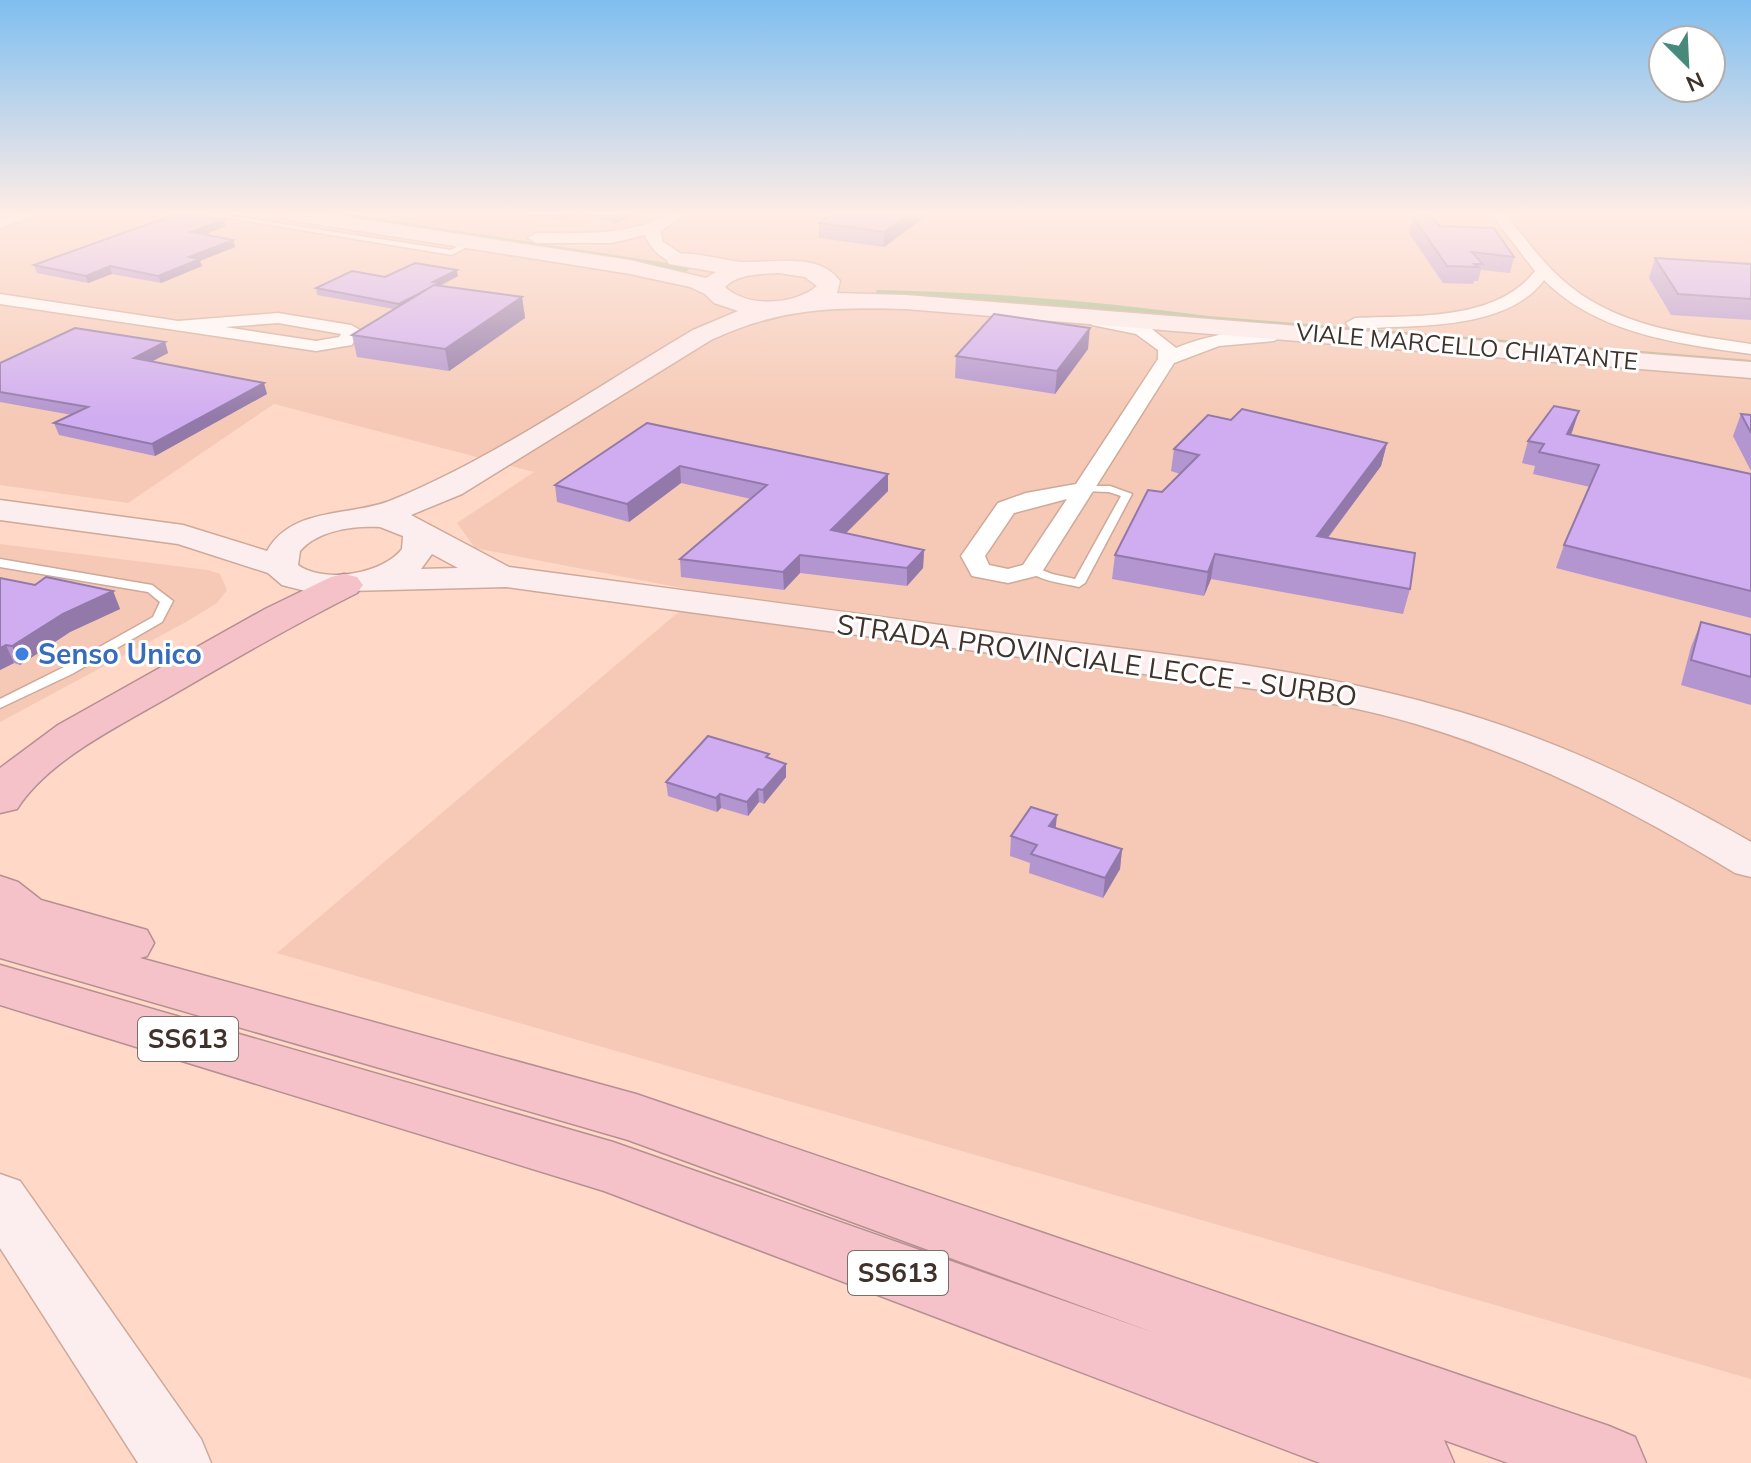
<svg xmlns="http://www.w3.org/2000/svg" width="1751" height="1463" font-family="Mulish,sans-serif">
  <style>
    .built { fill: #f5c9b5 }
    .green { fill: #9db983 }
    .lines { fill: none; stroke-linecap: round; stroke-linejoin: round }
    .lane-casing { stroke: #cea999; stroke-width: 3 }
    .street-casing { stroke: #cea999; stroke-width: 3 }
    .secondary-casing { stroke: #cea999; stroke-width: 3 }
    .highway-casing { stroke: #b68f92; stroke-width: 3 }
    .lane { fill: #fff; fill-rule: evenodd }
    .street { fill: #fff; fill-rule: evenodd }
    .secondary { fill: #fcedef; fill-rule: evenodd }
    .highway { fill: #f6c2ca; fill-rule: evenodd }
    .wall { fill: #b395cf }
    .shaded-wall { fill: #9279a9 }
    .building { fill: #d0adf1; stroke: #9279a9; stroke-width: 2 }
    .shop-dot { fill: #3f7fe0; stroke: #fff; stroke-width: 3 }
    .labels { text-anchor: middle; stroke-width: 6; stroke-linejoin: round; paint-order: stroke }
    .far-street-label { font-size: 24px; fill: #40312a; stroke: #fff }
    .shield { fill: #fff; stroke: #796f6a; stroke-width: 2 }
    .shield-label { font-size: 26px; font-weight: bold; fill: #40312a }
    .shop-label { font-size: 28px; font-weight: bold; fill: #366cbe; stroke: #fff; text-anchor: start }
    .street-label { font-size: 28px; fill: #40312a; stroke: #fff }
  </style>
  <rect width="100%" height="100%" fill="#ffd8c7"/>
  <g class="built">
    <path d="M0 214H1751V1379L277 953 702 592 475 548 457 523 534 472 274 404 128 503 0 485Z"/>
    <path d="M0 544 208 570 220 574 227 590 217 603 186 622 0 722Z"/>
  </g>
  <g class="green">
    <path d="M319 214H350L692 267 686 272Z"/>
    <path d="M877 290C987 292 1098 301 1208 316L1751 360V366L875 295Z"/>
  </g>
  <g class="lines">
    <g class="lane-casing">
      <g id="lane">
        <path d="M219 214 451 250 469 240 476 242 452 255 222 217Z"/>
        <path d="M1084 486H1110L1132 494 1085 583 1079 587C1061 583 1041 581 1026 570L1032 566 1052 574 1075 579 1121 496 1109 492 1080 491V487Z"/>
        <path d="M0 559 152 585 173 601 162 622 72 674 0 708V699L62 668 153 617 160 602 148 592 0 567Z"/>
      </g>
    </g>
    <g class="street-casing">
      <g id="street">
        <path d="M19 214H40L0 228V219Z"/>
        <path d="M670 214H687L660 231 663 242 686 257V263C668 266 651 251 645 235L611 243H536L528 238 536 233C584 233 627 236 670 214Z"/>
        <path d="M1491 214H1505C1526 239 1545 267 1571 287 1621 327 1690 335 1751 344V354C1680 344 1597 334 1544 280 1512 323 1442 325 1393 327 1379 327 1363 330 1349 327L1346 323 1355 318C1414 315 1495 322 1535 271Z"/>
        <path d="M0 294 178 321 278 313 351 325 360 330 352 345 316 351 0 304ZM278 323 341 334 339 337 316 341 225 327Z"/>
        <path d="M1098 316 1148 326 1176 348C1197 339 1266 320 1283 336L1274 341 1219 346 1174 363 1040 575 1008 583 972 576 961 556 998 503 1026 493 1076 484 1158 359V350L1136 334 1092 325 1089 321 1092 317ZM1067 499 1023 565 1008 569 989 565 985 556 1014 513Z"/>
      </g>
    </g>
    <g class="secondary-casing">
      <g id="secondary">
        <path d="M280 214H328L630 260 706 278 716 272 669 264 666 259C677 245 726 262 744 262 774 263 819 252 840 281L837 293 906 295 1751 362V378L906 309C833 307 779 308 711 340L462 494 411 515 509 567C675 589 841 611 1007 634 1151 653 1298 666 1439 706 1549 736 1652 785 1751 842V877L1735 873C1634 811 1530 758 1416 724 1365 709 1313 700 1261 690L506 587 309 592 282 585 268 573 178 544 0 520V500L183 525 267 551C292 506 351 517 392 500 495 458 596 387 693 330L738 311 714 303 705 294 690 287 630 274 290 220ZM779 273 805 277 817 286C795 305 747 308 725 287 737 274 761 274 779 273ZM380 527 403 536 402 549C383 574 324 584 298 565L300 551C319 530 353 526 380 527ZM432 554 458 568 421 569Z"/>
        <path d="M0 1174 20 1181 201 1439 211 1463H138L0 1248Z"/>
      </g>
    </g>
    <g class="highway-casing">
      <g id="highway">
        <path d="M344 574 357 577 363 585 357 593C293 625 231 661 169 697 119 726 48 760 17 809L0 813V768L58 725 265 609 331 577Z"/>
        <path d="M0 876 18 882 41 900 147 930 154 943 147 956 140 958 636 1094 1609 1426 1635 1437 1646 1463H1508L1444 1440 1454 1463H1320L604 1191 0 1005V965L613 1142 1155 1333 628 1140 0 958Z"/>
      </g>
    </g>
    <use href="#lane" class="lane"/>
    <use href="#street" class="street"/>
    <use href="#secondary" class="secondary"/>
    <use href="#highway" class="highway"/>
  </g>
  <g class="wall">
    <path d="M518 214H575L562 220Z"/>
    <path d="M581 214H628L626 218 615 224Z"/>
    <path d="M832 214H929L884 247 819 238V223Z"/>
    <path d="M1413 217 1440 226 1514 257 1510 273 1481 270 1478 281H1474L1473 284 1443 283 1409 233Z"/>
    <path d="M226 226 205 234 233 240 235 247 200 261 202 266 161 283 112 274 88 283 37 273 34 265Z"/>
    <path d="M1655 258 1751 264V320L1671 315 1649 278Z"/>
    <path d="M458 276 441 286 522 297 525 318 449 371 357 357 352 335 394 309 317 295 316 288 385 277Z"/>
    <path d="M165 342 168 353 152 361 267 394 155 456 59 435 54 423 72 415 0 402V363Z"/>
    <path d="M1088 349 1055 394 955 378 956 356Z"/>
    <path d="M1579 411 1571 435 1751 474V618L1556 568 1564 545 1590 487 1533 474 1535 466 1522 463 1528 441Z"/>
    <path d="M1741 414 1751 415V471L1733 436Z"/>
    <path d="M1231 420 1387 443 1381 466 1328 538 1410 589 1403 614 1211 579 1204 596 1112 579 1115 555 1162 492 1180 474 1171 471 1174 449Z"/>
    <path d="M647 423 888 474V491L846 533 924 550 923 568 907 586 800 573 784 590 681 577 680 559 751 499 681 483 629 522 557 502 555 485Z"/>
    <path d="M0 578 35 585 113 591 120 609 70 632 20 665 14 663 0 670Z"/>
    <path d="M1701 622 1751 635V705L1681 685 1691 647Z"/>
    <path d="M769 758 786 777 764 804 759 802 748 816 721 808 717 812 668 796 666 782Z"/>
    <path d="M1055 828 1122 849 1120 869 1103 898 1029 873 1030 863 1010 856 1011 836Z"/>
  </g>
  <g class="shaded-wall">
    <path d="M561 214H575L562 220Z"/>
    <path d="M614 214H628L626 218 615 224Z"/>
    <path d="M910 214H929L884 247V232Z"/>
    <path d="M224 220 226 226 193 239 191 232Z"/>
    <path d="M233 240 235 247 200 261 202 266 161 283 158 276 189 257Z"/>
    <path d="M110 266 112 274 88 283 86 276Z"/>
    <path d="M457 270 458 276 440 285 441 290 401 311 399 304 433 282Z"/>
    <path d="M522 297 525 318 449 371 445 349Z"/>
    <path d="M1090 328 1088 349 1055 394 1057 371Z"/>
    <path d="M165 342 168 353 138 369 134 358Z"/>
    <path d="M264 383 267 394 155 456 152 444Z"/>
    <path d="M1579 411 1572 432 1560 455 1567 434Z"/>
    <path d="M1387 443 1381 466 1311 560 1317 536Z"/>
    <path d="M680 466 681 483 629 522 627 504Z"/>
    <path d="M888 474V491L831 548V530Z"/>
    <path d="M924 550 923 568 907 586V568Z"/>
    <path d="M1215 554 1211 579 1204 596 1208 572Z"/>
    <path d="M800 555V573L784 590 783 572Z"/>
    <path d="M113 591 120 609 70 632 20 665 12 646 63 614Z"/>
    <path d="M6 645 14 663 0 670V648Z"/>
    <path d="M786 764V777L764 804 763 790Z"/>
    <path d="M758 789 759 802 748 816 747 802Z"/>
    <path d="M720 794 721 808 717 812 716 798Z"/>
    <path d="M1057 815 1055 835 1049 826Z"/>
    <path d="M1122 849 1120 869 1103 898 1105 878Z"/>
  </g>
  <g class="building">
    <path d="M176 214H191L224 220 191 232 233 240 189 257 200 259 158 276 110 266 86 276 34 265Z"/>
    <path d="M832 214H910L884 232 819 223Z"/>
    <path d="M1417 214H1429L1440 226 1494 228 1514 257 1472 252 1483 264H1474L1478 267 1447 266 1413 217Z"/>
    <path d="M1655 258 1751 264V299L1678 294Z"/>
    <path d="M415 263 457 270 433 282 440 283 399 304 316 288 352 271 385 277Z"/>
    <path d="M434 285 522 297 445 349 352 335Z"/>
    <path d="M994 314 1090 328 1057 371 956 356Z"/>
    <path d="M75 328 165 342 134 358 264 383 152 444 54 423 88 407 0 392V363Z"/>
    <path d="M1554 406 1579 411 1567 434 1751 474V591L1564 545 1599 465 1539 452 1544 444 1528 441Z"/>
    <path d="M1242 409 1387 443 1317 536 1415 553 1410 589 1215 554 1208 572 1115 555 1148 490 1162 492 1199 455 1174 449 1208 415 1231 420Z"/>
    <path d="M1741 414 1751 415V433Z"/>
    <path d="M647 423 888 474 831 530 924 550 907 568 800 555 783 572 680 559 767 485 680 466 627 504 555 485Z"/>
    <path d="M46 577 113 591 63 614 12 646 6 645 0 648V578L35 585Z"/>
    <path d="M1701 622 1751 635V677L1691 660Z"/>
    <path d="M708 736 769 754 766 757 786 764 763 790 758 789 747 802 720 794 716 798 666 782Z"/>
    <path d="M1031 807 1057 815 1049 826 1122 849 1105 878 1031 854 1037 845 1011 836Z"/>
  </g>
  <linearGradient id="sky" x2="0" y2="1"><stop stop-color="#7fbef0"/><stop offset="0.51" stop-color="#ffede6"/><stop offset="1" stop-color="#ffede6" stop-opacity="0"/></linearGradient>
  <rect width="1751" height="418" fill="url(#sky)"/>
  <circle class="shop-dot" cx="22" cy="654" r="8"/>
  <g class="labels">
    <g class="far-street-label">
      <text transform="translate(1467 347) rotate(5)" y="8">VIALE MARCELLO CHIATANTE</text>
    </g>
    <g class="shield">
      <rect x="138" y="1017" width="100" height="44" rx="6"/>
      <rect x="848" y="1251" width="100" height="44" rx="6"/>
    </g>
    <g class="shield-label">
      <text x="188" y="1048">SS613</text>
      <text x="898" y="1282">SS613</text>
    </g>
    <g class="shop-label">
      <text x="38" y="664">Senso Unico</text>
    </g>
    <g class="street-label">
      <text transform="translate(1097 660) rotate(8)" y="10">STRADA PROVINCIALE LECCE - SURBO</text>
    </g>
  </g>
  <g transform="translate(1687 64) rotate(156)"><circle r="38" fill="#ffffff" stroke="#b3adaa" stroke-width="2"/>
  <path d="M0-6L14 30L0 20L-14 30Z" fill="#478a7c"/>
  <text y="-12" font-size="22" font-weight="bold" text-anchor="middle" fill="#40312a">N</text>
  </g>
</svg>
